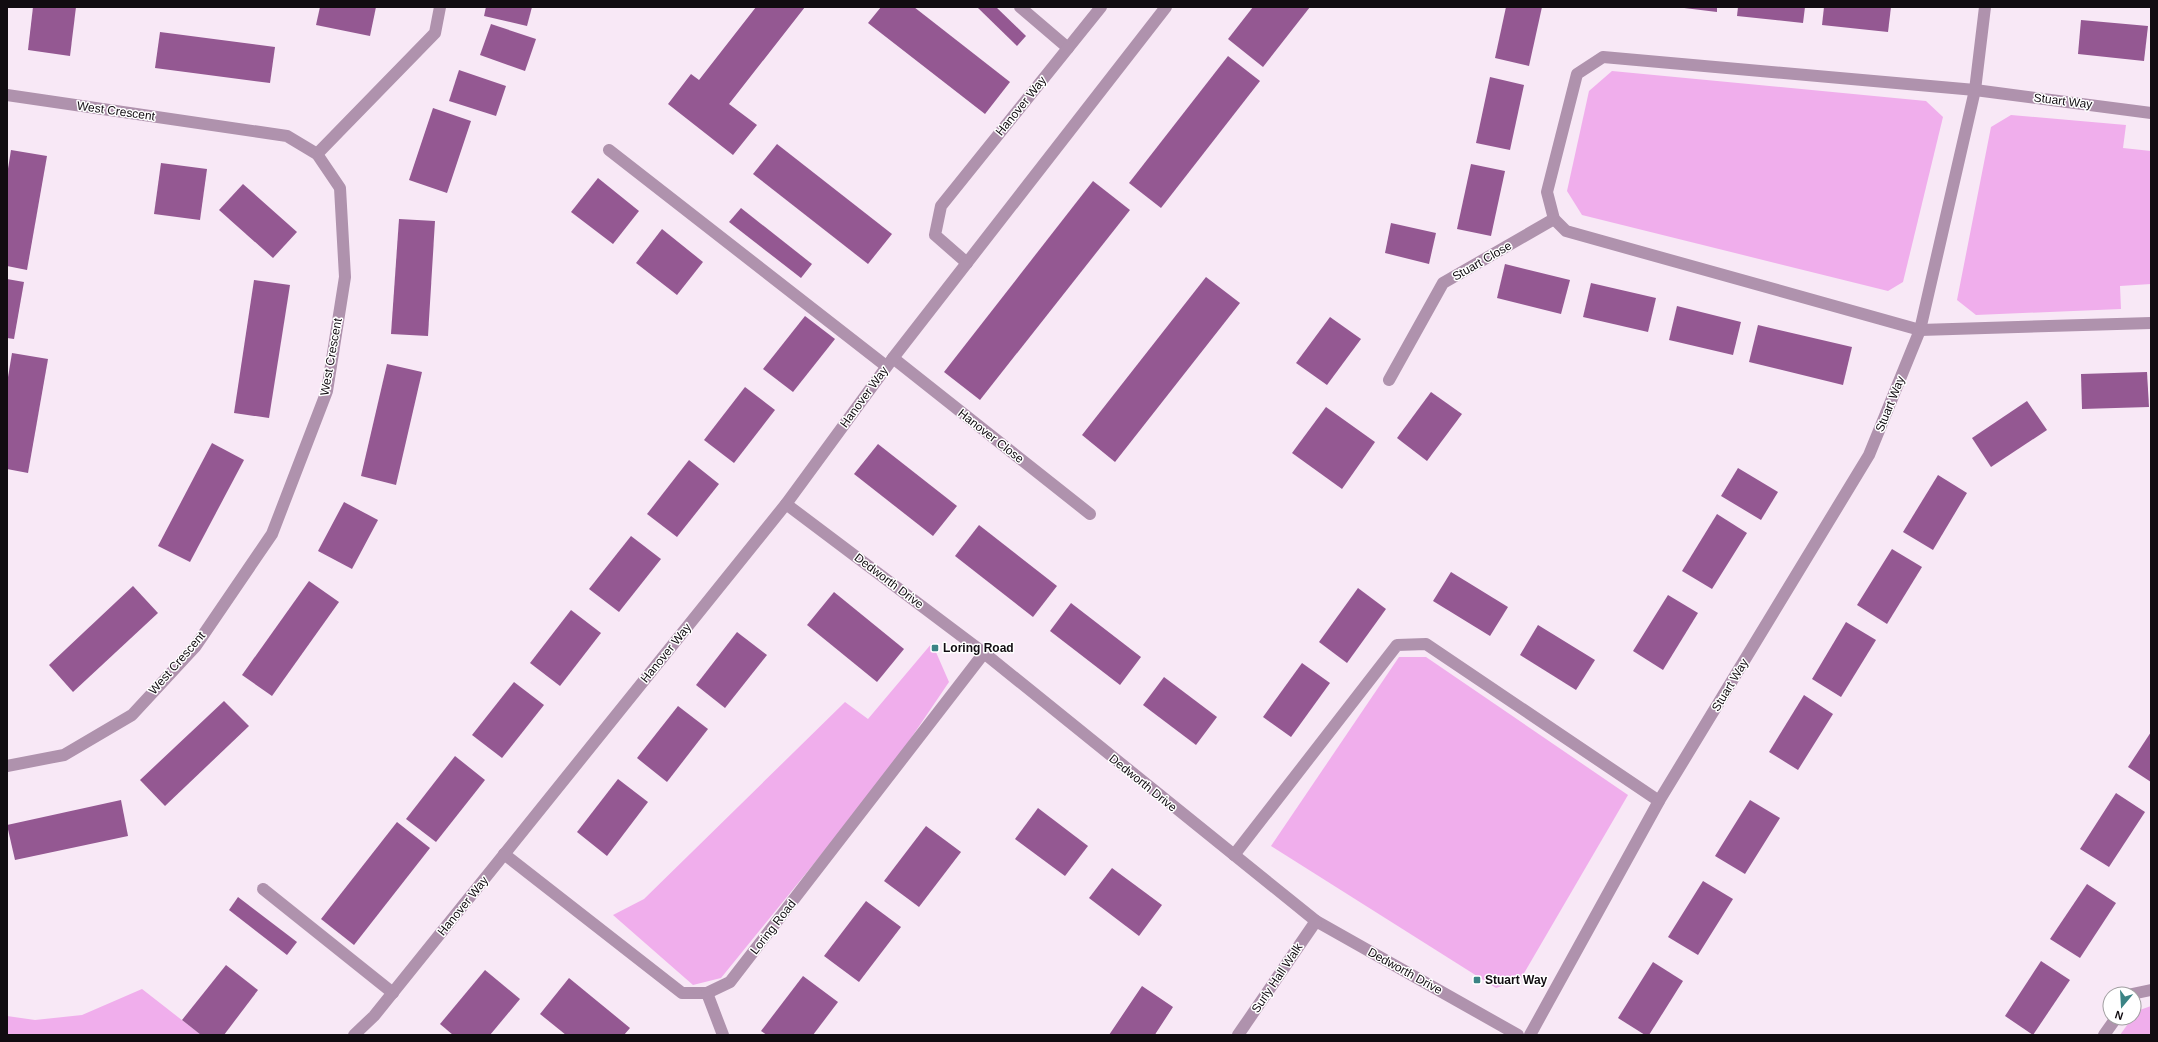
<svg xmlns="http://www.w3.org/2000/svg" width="2158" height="1042" font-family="Helvetica,sans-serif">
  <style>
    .green { fill: #f0aeec }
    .building { fill: #945892 }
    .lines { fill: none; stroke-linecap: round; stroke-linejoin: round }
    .minor { stroke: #af92ad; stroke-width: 12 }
    .poi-dot { fill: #3b8485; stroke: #fff; stroke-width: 1.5 }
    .labels { text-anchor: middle; stroke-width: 3; stroke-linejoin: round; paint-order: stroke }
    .street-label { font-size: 12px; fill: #110c11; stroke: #fff }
    .poi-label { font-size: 12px; font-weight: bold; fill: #110c11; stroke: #fff; text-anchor: start }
  </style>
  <rect width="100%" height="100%" fill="#f8e8f6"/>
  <g class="green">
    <path d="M1612 71 1926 101 1943 117 1903 282 1888 291 1582 215 1567 191 1589 91Z"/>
    <path d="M2011 115 2126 125 2123 148 2151 151V284L2120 286 2121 309 1976 315 1957 300 1991 127Z"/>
    <path d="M932 643 949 682 886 775 721 978 693 985 613 915 644 899 845 702 868 719Z"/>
    <path d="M1399 657H1426L1628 795 1520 980 1496 988 1271 846Z"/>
    <path d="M142 989 201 1035H7V1016L35 1020 82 1015Z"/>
    <path d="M2151 1006V1035H2120L2137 1011Z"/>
  </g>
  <g class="building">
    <path d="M33 7H76L70 56 28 50Z"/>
    <path d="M320 7H376L370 36 316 25Z"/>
    <path d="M486 7H532L527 26 484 16Z"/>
    <path d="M756 7H805L729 104 757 125 733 155 668 104 691 74 699 80Z"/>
    <path d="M881 7H914L1010 82 985 114 868 23Z"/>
    <path d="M977 7H996L1026 36 1017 46Z"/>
    <path d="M1253 7H1310L1263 67 1228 39Z"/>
    <path d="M1506 7H1542L1529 66 1495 58Z"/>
    <path d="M1676 7H1717V12Z"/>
    <path d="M1738 7H1805L1803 23 1737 16Z"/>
    <path d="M1824 7H1891L1888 32 1822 25Z"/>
    <path d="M2081 20 2148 26 2144 61 2078 54Z"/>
    <path d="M491 24 536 39 525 71 480 55Z"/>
    <path d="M160 32 275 47 270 83 155 68Z"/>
    <path d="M1228 56 1260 81 1161 208 1129 183Z"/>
    <path d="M459 70 506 86 496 116 449 101Z"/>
    <path d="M1490 77 1524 85 1510 150 1476 143Z"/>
    <path d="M433 108 471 121 447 193 409 180Z"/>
    <path d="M777 144 892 234 868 264 753 174Z"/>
    <path d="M11 150 47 156 27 270 7 266V175Z"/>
    <path d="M161 163 207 169 200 220 154 214Z"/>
    <path d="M1471 164 1505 171 1491 236 1457 229Z"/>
    <path d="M598 178 639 211 613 244 571 212Z"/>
    <path d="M1093 181 1130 210 980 400 944 372Z"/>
    <path d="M243 184 297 232 273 258 219 210Z"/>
    <path d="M741 208 812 264 801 278 729 222Z"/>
    <path d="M399 219 435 221 428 336 391 334Z"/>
    <path d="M1391 223 1436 233 1429 264 1385 253Z"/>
    <path d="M662 229 703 262 677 295 636 263Z"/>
    <path d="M1505 264 1570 280 1561 314 1497 298Z"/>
    <path d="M1206 277 1240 303 1115 462 1082 435Z"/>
    <path d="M7 279 24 282 14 339 7 338Z"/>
    <path d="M254 280 290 285 269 418 234 413Z"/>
    <path d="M1591 283 1656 298 1648 332 1583 317Z"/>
    <path d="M1677 306 1741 322 1733 355 1669 340Z"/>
    <path d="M805 316 835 339 793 392 763 369Z"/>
    <path d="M1330 317 1361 339 1327 385 1296 363Z"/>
    <path d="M1758 325 1852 347 1843 385 1749 362Z"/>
    <path d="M12 353 48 359 28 473 7 469V383Z"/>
    <path d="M387 364 422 372 396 485 361 476Z"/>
    <path d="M2147 372 2149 407 2082 409 2081 374Z"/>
    <path d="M745 387 775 410 734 463 704 440Z"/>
    <path d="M1431 392 1462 414 1427 461 1397 438Z"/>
    <path d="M2027 401 2047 430 1991 467 1972 438Z"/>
    <path d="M1326 407 1375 442 1342 489 1292 453Z"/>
    <path d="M212 443 244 460 190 562 158 546Z"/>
    <path d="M878 444 957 506 933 536 854 474Z"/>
    <path d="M689 460 719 484 677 537 647 514Z"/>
    <path d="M1738 468 1778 492 1761 520 1721 496Z"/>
    <path d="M1938 475 1967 493 1933 550 1903 532Z"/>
    <path d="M344 502 378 520 352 569 318 551Z"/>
    <path d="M1717 514 1747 533 1712 589 1682 571Z"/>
    <path d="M979 525 1057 586 1033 617 955 556Z"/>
    <path d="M631 536 661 559 619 612 589 589Z"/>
    <path d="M1892 549 1922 567 1887 624 1857 605Z"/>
    <path d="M1451 572 1508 607 1490 636 1433 601Z"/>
    <path d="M309 581 339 602 272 696 242 675Z"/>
    <path d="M133 586 158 613 73 692 49 665Z"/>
    <path d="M1358 588 1386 609 1347 663 1319 642Z"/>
    <path d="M834 592 904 649 877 682 807 625Z"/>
    <path d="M1668 595 1698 613 1663 670 1633 651Z"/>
    <path d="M1071 603 1141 657 1120 685 1050 631Z"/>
    <path d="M571 610 601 633 560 686 530 663Z"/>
    <path d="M1846 622 1876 640 1841 697 1812 679Z"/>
    <path d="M1538 625 1595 660 1576 690 1520 655Z"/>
    <path d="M737 632 767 655 725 708 696 685Z"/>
    <path d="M1302 663 1330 683 1291 737 1263 717Z"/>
    <path d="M1164 677 1217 717 1196 745 1143 705Z"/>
    <path d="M514 682 544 705 502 758 472 735Z"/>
    <path d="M1804 695 1833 714 1798 770 1769 752Z"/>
    <path d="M224 701 249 726 165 806 140 780Z"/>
    <path d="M678 706 708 729 667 782 637 758Z"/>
    <path d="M2151 732V782L2128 767Z"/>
    <path d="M455 756 485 780 436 842 406 819Z"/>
    <path d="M618 779 648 802 607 856 577 832Z"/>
    <path d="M2116 793 2145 812 2109 867 2080 849Z"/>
    <path d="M121 800 128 836 15 860 7 825Z"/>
    <path d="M1750 800 1780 818 1745 874 1715 856Z"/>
    <path d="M1038 808 1088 846 1065 876 1015 839Z"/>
    <path d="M397 822 430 848 354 945 321 919Z"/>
    <path d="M926 826 961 852 919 907 884 881Z"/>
    <path d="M1112 868 1162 905 1139 936 1089 898Z"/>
    <path d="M1703 881 1733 899 1698 955 1668 937Z"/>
    <path d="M2087 884 2116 903 2080 958 2050 939Z"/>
    <path d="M238 897 297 942 287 955 229 910Z"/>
    <path d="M866 901 901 927 859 982 824 956Z"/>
    <path d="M2041 961 2070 980 2033 1035 2005 1016Z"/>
    <path d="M1653 962 1683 981 1649 1035H1645L1618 1018Z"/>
    <path d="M226 965 258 990 224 1035H201L182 1020Z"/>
    <path d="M485 970 520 999 490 1035H453L440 1024Z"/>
    <path d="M803 976 838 1002 813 1035H767L761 1031Z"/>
    <path d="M569 978 630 1028 624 1035H566L540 1014Z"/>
    <path d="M1142 986 1173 1007 1156 1033 1155 1035H1109Z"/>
  </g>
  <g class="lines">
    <g class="minor">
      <path d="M1020 7 1068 48"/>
      <path d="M7 95 287 136 317 154 340 188 345 277 327 391 272 534 195 647 132 715 64 755 7 766"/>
      <path d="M2151 113 1975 90 1603 57 1577 74 1547 192 1554 219 1566 231 1920 330 2151 323"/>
      <path d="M609 150 886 366"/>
      <path d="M317 154 435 33 440 7"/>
      <path d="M967 263 935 235 941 206 1101 7"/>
      <path d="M893 358 1090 514"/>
      <path d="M1389 380 1443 283 1554 219"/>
      <path d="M786 504 984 653 1316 921 1518 1035"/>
      <path d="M504 854 682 993H707L730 982 984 653"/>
      <path d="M1234 855 1397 645 1426 644 1659 801"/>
      <path d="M263 889 393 993"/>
      <path d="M707 993 723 1035"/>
      <path d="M2132 994 2151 990"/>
      <path d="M354 1035 374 1016 786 504 893 358 1166 7"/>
      <path d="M1238 1035 1316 921"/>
      <path d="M1530 1035 1659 801 1869 455 1920 330 1975 90 1985 7"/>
      <path d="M2104 1035 2116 1018"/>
    </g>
  </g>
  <g class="poi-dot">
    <rect x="931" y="644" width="8" height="8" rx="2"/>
    <rect x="1473" y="976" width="8" height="8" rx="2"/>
  </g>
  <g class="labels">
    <g class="street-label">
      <text transform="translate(2063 101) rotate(7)" y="4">Stuart Way</text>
      <text transform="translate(1021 106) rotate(-51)" y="4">Hanover Way</text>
      <text transform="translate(116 111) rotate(8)" y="4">West Crescent</text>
      <text transform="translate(1482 261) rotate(-30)" y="4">Stuart Close</text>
      <text transform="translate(331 357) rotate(-80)" y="4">West Crescent</text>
      <text transform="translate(864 397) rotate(-54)" y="4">Hanover Way</text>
      <text transform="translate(1890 404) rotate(-68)" y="4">Stuart Way</text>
      <text transform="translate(991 436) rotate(38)" y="4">Hanover Close</text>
      <text transform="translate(889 581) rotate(37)" y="4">Dedworth Drive</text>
      <text transform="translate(666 653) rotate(-51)" y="4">Hanover Way</text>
      <text transform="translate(177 663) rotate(-49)" y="4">West Crescent</text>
      <text transform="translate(1730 685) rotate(-59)" y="4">Stuart Way</text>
      <text transform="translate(1143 783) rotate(39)" y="4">Dedworth Drive</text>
      <text transform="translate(463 906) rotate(-51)" y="4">Hanover Way</text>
      <text transform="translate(773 927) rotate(-52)" y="4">Loring Road</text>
      <text transform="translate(1405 971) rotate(29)" y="4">Dedworth Drive</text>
      <text transform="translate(1277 978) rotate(-56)" y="4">Surly Hall Walk</text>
    </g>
    <g class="poi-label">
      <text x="943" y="652">Loring Road</text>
      <text x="1485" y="984">Stuart Way</text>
    </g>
  </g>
  <rect width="2158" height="1042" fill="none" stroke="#110c11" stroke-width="16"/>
  <g transform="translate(2122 1006) rotate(198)"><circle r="19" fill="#ffffff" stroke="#a09ea0"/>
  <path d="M0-3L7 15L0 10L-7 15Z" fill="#3b8485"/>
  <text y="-6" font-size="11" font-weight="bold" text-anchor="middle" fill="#110c11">N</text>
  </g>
</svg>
